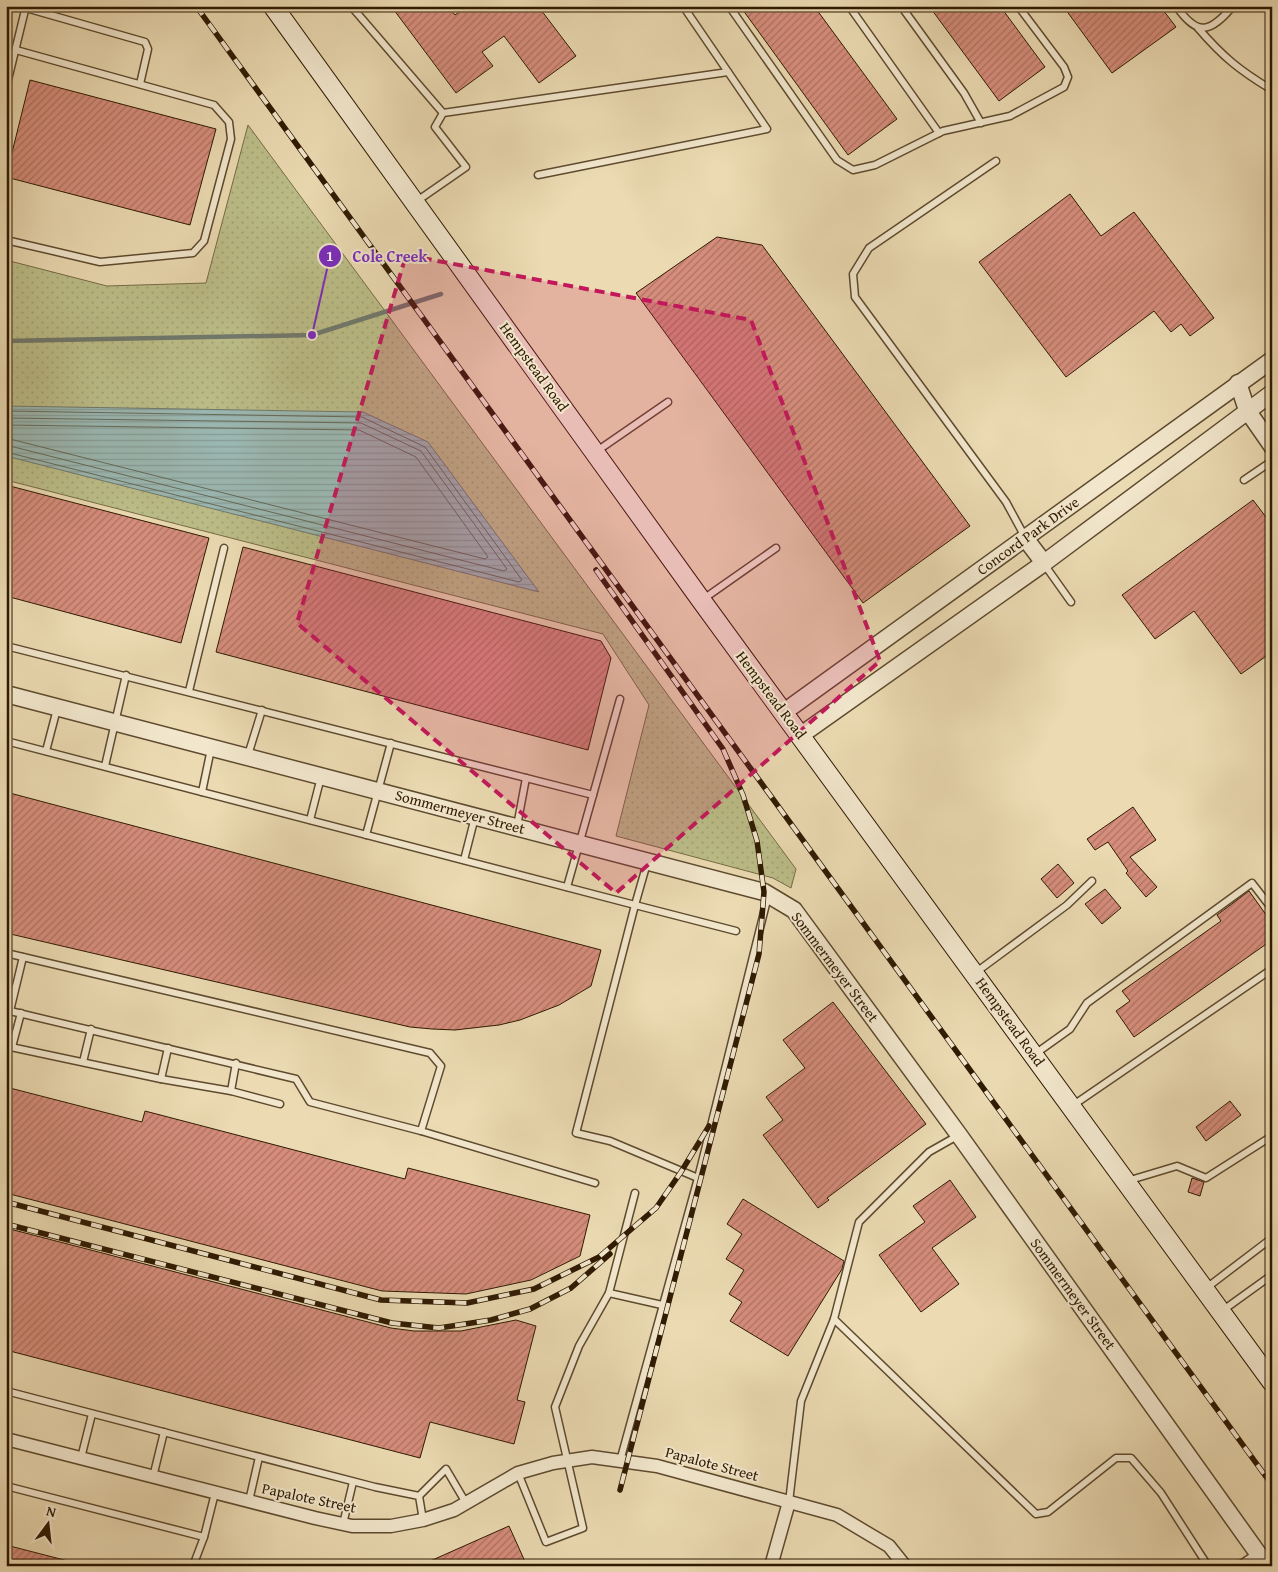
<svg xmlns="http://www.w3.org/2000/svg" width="1278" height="1572" font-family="'Gentium Book Plus',serif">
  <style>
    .grass { fill: url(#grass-dots); stroke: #766c46 }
    .water { fill: url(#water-rules); stroke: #70796d }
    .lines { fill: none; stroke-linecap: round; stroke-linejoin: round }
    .shore { stroke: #656a5b; stroke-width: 1 }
    .stream { stroke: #70796d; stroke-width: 4.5 }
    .building { fill: url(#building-hatch); stroke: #2f1a02 }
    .service-casing { stroke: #5e4a2e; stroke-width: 9 }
    .minor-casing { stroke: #5e4a2e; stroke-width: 15 }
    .tertiary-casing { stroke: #5e4a2e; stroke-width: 19 }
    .secondary-casing { stroke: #2f1a02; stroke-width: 21 }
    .service { stroke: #f2e7cd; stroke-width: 6 }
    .minor { stroke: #f2e7cd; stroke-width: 12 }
    .tertiary { stroke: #f2e7cd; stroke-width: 16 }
    .secondary { stroke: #f2e7cd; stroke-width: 19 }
    .rail-casing { stroke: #2f1a02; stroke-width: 5.5 }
    .rail { stroke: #f2e7cd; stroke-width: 4; stroke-dasharray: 11; stroke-linecap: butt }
    .marked { fill: #c2185b; fill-opacity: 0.2; stroke: #c2185b; stroke-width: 4; stroke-dasharray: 10 6; stroke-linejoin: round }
    .labels { text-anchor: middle; stroke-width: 4; stroke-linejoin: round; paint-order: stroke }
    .street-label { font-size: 15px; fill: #2f1a02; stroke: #f2e7cd }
    .leader { fill: none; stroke: #7b2cbf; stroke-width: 2 }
    .callout-dot { fill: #7b2cbf; stroke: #f2e7cd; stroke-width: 2 }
    .mark-label { font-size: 15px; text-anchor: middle; font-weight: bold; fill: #fff }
    .callout-label { font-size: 16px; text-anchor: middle; font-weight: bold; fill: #7b2cbf; stroke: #f2e7cd; stroke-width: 4; stroke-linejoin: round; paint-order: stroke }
  </style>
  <defs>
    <pattern id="grass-dots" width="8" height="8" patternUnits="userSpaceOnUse" patternTransform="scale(1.25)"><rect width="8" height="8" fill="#bcbe89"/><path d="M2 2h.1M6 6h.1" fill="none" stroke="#a2a375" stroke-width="1.8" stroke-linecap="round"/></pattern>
    <pattern id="water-rules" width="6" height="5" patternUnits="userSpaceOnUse" patternTransform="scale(1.25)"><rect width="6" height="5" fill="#9bb9b4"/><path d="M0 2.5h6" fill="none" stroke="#869e99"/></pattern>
    <pattern id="building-hatch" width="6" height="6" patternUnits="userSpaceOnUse" patternTransform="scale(1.25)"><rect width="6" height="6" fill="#d68d7c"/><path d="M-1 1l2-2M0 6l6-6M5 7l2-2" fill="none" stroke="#ae7263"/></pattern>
  </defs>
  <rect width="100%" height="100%" fill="#ebdab2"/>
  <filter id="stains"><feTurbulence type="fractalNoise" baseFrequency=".004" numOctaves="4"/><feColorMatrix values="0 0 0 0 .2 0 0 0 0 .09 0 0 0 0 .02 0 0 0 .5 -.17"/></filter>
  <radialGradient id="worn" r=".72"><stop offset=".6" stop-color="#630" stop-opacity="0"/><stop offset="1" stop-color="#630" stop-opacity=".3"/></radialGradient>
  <path class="grass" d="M248 125 796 869 791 888 773 878 616 836 649 705 603 634 6 480V260L107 286 206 283Z"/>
  <path class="water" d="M6 406 363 412 428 442 539 592 6 456Z"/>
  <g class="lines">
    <g class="shore">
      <path d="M6 411 362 417 425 447 522 580 519 582 6 452"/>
      <path d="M6 418 361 423 421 451 507 569 504 571 6 445"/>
      <path d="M6 425 359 430 416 457 488 557 485 559 6 438"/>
    </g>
    <path class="stream" d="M6 341 312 335 441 294"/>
  </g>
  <g class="building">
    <path d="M391 6H448L455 15 467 6H538L576 56 539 83 504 36 482 52 493 66 456 93Z"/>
    <path d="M740 6H814L897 119 848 155Z"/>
    <path d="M929 6H1000L1045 67 999 101Z"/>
    <path d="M1063 6H1160L1176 27 1112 73Z"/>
    <path d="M30 80 216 129 190 225 6 177Z"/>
    <path d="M1070 194 1101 236 1134 212 1214 318 1190 336 1181 324 1171 332 1154 311 1066 377 979 262Z"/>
    <path d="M717 237 762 245 970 526 863 603 636 293Z"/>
    <path d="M6 485 209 538 181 643 6 596Z"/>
    <path d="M1253 500 1272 525V652L1241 674 1194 611 1155 639 1122 595Z"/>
    <path d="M243 547 601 641 611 658 588 750 216 652Z"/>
    <path d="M6 792 601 950 591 986 559 1005 520 1020 499 1025 455 1030 432 1029 410 1027 6 933Z"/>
    <path d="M1133 807 1156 840 1130 857 1157 887 1146 897 1126 873 1128 871 1108 842 1095 850 1087 839Z"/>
    <path d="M1058 864 1074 883 1057 898 1041 879Z"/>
    <path d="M1105 889 1121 908 1102 924 1085 904Z"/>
    <path d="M1249 891 1272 923V940L1134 1037 1116 1011 1130 1001 1122 991 1221 921 1217 915Z"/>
    <path d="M833 1002 926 1124 827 1198 829 1200 818 1208 763 1135 783 1120 766 1097 805 1068 783 1040Z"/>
    <path d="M6 1087 142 1122 145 1111 405 1179 408 1168 590 1215 580 1256 531 1280 466 1294 382 1291 6 1193Z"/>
    <path d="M1230 1101 1241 1115 1206 1141 1196 1127Z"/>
    <path d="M1192 1178 1204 1182 1200 1196 1188 1192Z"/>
    <path d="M950 1180 976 1217 932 1248 959 1284 921 1312 879 1255 925 1222 913 1206Z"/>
    <path d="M743 1199 844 1261 842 1269 788 1356 730 1321 742 1302 729 1294 744 1270 726 1259 742 1234 727 1224Z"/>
    <path d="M6 1228 391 1328 414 1331H461L516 1320 536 1326 517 1400 525 1402 514 1444 430 1422 420 1458 6 1350Z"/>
    <path d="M509 1526 527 1566H419Z"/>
    <path d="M6 1545 72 1562 71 1566H6Z"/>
  </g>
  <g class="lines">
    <g class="service-casing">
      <g id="service">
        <path d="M351 6 443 113"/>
        <path d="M729 6 837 160 853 170 875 165 943 131 1010 116 1064 87 1068 77 1064 67 1018 6"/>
        <path d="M849 6 939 133"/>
        <path d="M901 6 964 93 981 123"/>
        <path d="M1176 6C1198 37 1210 33 1233 6"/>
        <path d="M26 8 145 42 148 49 140 84"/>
        <path d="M1198 28C1223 57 1239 70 1272 90"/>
        <path d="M6 88 26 6"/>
        <path d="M996 161 869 248 853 274 855 297 1006 502 1025 537"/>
        <path d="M538 175 767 129 683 6"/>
        <path d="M417 201 466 167 435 127 443 113 728 72"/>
        <path d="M6 240 100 262 193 253 204 241 231 139 229 122 214 105 16 50"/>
        <path d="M597 451 668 402"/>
        <path d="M1244 480 1272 461"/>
        <path d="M1044 564 1071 602"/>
        <path d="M702 600 776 548"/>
        <path d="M6 646 593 795 620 699"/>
        <path d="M189 691 224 548"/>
        <path d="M6 741 635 905 647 863"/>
        <path d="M46 751 57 709"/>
        <path d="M248 755 262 710"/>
        <path d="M105 766 126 675"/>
        <path d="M202 792 211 749"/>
        <path d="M310 820 321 777"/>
        <path d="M517 826 526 778"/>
        <path d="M366 835 391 743"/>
        <path d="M464 860 475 817"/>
        <path d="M567 887 593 795"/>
        <path d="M6 953 430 1053 441 1066 421 1131 595 1183"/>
        <path d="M975 973 1067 905 1092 881"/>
        <path d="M7 1010 10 1011 23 957"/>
        <path d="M10 1011 296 1079 310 1102 421 1131"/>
        <path d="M6 1046 161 1079 231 1091"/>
        <path d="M12 1047 21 1013"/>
        <path d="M1035 1054 1070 1029 1087 1003 1252 883 1272 909"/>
        <path d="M83 1062 91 1029"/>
        <path d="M236 1063 231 1091 280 1104"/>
        <path d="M161 1079 168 1048"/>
        <path d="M1072 1106 1272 969"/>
        <path d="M698 1178 610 1141 576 1133 635 905 736 931"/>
        <path d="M1127 1181 1177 1166 1206 1178 1272 1136"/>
        <path d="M635 1193 609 1293 662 1305"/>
        <path d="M1205 1289 1272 1238"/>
        <path d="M1222 1311 1272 1275"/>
        <path d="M834 1319 1036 1514 1048 1512 1116 1458H1131L1161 1493 1208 1566"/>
        <path d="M6 1391 375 1487 419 1496 423 1520"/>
        <path d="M81 1458 92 1414"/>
        <path d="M620 1461 698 1178 768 896"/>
        <path d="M518 1473 546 1542 583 1528 555 1407 579 1346 609 1293"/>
        <path d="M153 1477 164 1432"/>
        <path d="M6 1486 204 1537 215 1493"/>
        <path d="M419 1496 446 1469 466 1503"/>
        <path d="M249 1501 259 1457"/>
        <path d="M789 1502 801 1401 834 1319 859 1222 929 1152 959 1135"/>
        <path d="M343 1524 353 1482"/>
        <path d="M193 1566 204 1537"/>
        <path d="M1238 1566 1257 1553"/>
      </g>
    </g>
    <g class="minor-casing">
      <g id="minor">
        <path d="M6 1439 315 1518 352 1526H391L423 1520 454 1510 518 1473 553 1463 592 1457 657 1466 837 1515 889 1546 905 1566"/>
        <path d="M771 1566 789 1502"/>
      </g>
    </g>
    <g class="tertiary-casing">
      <g id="tertiary">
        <path d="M1238 383 1247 410 1272 446"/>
        <path d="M1025 538 1044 563"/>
        <path d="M6 694 764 892 794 910 959 1135 1267 1566"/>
        <path d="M784 712 1272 360"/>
        <path d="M801 735 1044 563 1272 393"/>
      </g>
    </g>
    <g class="secondary-casing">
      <path id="secondary" d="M273 6 701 600 1272 1382"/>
    </g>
    <use href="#service" class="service"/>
    <use href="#minor" class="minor"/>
    <use href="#tertiary" class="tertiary"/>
    <use href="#secondary" class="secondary"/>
    <g class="rail-casing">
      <g id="rail">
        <path d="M196 6 1272 1485"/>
        <path d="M596 570 723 749 743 795 757 841 764 892 759 954 620 1490"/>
        <path d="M6 1202 381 1300 467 1303 534 1289 599 1257 656 1208 681 1172 709 1126"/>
        <path d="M6 1224 392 1323 439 1328 491 1320 530 1309 571 1288 610 1254"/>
      </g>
    </g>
    <use href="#rail" class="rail"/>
  </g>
  <path class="marked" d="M406 255 751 320 880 661 616 893 297 623Z"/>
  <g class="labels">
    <g class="street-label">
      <text transform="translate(534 367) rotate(54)" y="5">Hempstead Road</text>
      <text transform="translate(1028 536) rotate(-36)" y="5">Concord Park Drive</text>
      <text transform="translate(771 695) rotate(53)" y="5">Hempstead Road</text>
      <text transform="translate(460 812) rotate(15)" y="5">Sommermeyer Street</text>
      <text transform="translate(835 967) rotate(53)" y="5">Sommermeyer Street</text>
      <text transform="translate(1010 1022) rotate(54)" y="5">Hempstead Road</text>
      <text transform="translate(1073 1294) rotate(54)" y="5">Sommermeyer Street</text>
      <text transform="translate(712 1464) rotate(15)" y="5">Papalote Street</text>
      <text transform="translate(309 1498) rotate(12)" y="5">Papalote Street</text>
    </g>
  </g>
  <path class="leader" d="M312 335L330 256"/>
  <g class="callout-dot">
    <circle cx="312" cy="335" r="5"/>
    <circle cx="330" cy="256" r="12"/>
  </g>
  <g class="mark-label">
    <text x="330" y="261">1</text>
  </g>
  <g class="callout-label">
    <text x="390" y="262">Cole Creek</text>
  </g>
  <rect width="1278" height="1572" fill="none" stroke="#ebdab2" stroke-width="25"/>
  <rect x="8" y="8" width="1263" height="1557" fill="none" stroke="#2f1a02" stroke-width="2.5"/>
  <rect x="12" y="12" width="1253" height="1547" fill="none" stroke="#2f1a02"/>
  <g transform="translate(48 1524) rotate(15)" stroke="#f2e7cd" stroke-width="4" paint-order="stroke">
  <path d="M0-4L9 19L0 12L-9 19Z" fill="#2f1a02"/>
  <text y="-8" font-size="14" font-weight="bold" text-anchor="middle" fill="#2f1a02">N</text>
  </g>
  <rect width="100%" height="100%" filter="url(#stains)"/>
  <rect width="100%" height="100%" fill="url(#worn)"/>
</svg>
